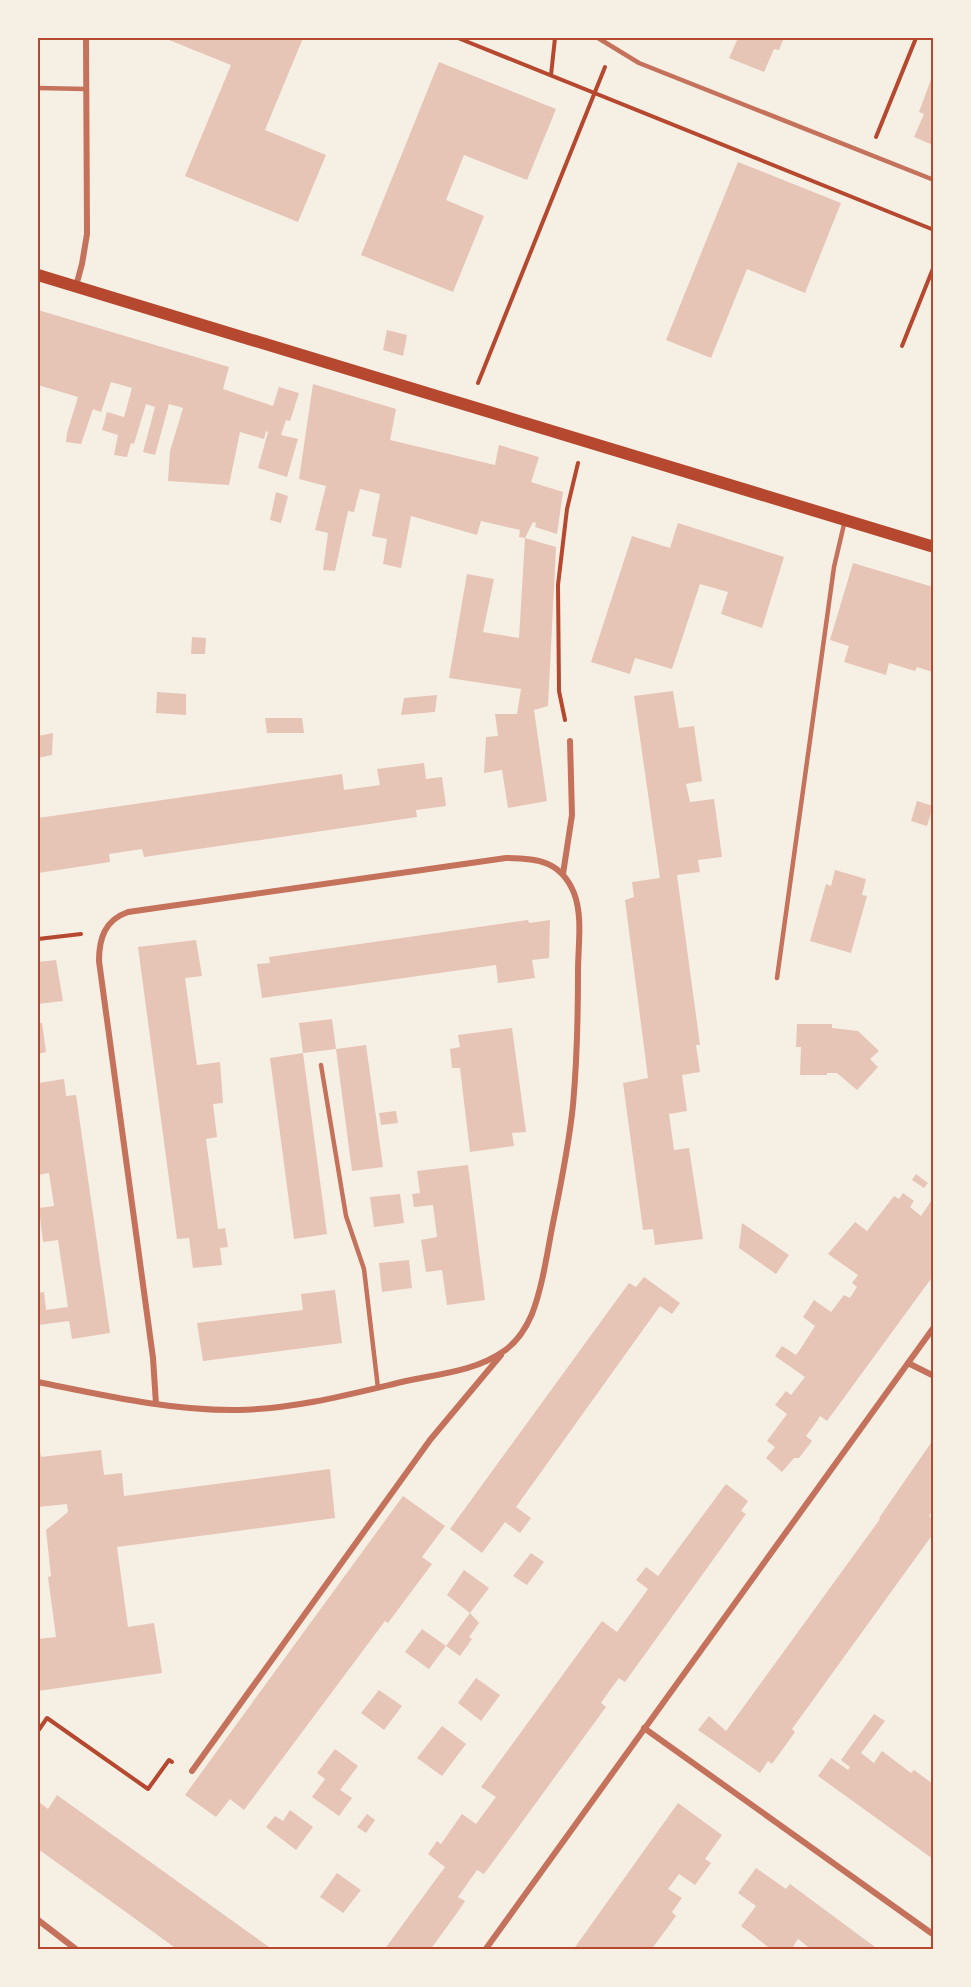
<svg xmlns="http://www.w3.org/2000/svg" width="971" height="1987" font-family="'PT Sans',sans-serif">
  <style>
    .building { fill: #e6c5b7 }
    .lines { fill: none; stroke-linecap: round; stroke-linejoin: round }
    .path { stroke: #b5482f; stroke-width: 4 }
    .service { stroke: #c5725c; stroke-width: 4.5 }
    .minor { stroke: #c5725c; stroke-width: 6 }
    .secondary { stroke: #b5482f; stroke-width: 12 }
    .neatline { fill: none; stroke: #b5482f; stroke-width: 2 }
  </style>
  <rect width="100%" height="100%" fill="#f6efe4"/>
  <g class="building">
    <path d="M164 38H303L265 130 326 155 298 222 185 176 231 65Z"/>
    <path d="M738 38H784L779 50 774 49 764 72 729 58Z"/>
    <path d="M439 62 556 109 527 180 464 155 446 200 484 216 453 292 361 255Z"/>
    <path d="M933 74V145L914 137 924 114 919 112Z"/>
    <path d="M738 162 841 203 805 293 747 269 711 358 666 340Z"/>
    <path d="M38 310 229 367 223 389 273 406 279 387 299 393 290 421 286 420 281 435 298 439 287 477 258 468 268 432 266 431 264 439 240 432 229 485 168 481 170 451 183 408 169 404 155 455 143 452 155 407 146 404 134 444 131 443 127 457 114 455 118 435 102 430 107 412 124 417 132 388 111 382 101 412 93 409 81 444 66 442 67 433 78 397 38 385Z"/>
    <path d="M387 330 407 335 403 356 383 350Z"/>
    <path d="M313 384 396 409 390 440 495 465 499 445 539 457 531 482 563 492 557 534 535 527 536 523 533 522 525 538 519 537 520 530 481 521 477 535 411 516 401 568 383 564 387 539 372 536 380 494 360 489 354 512 348 511 335 571 323 570 328 533 315 530 326 486 299 479Z"/>
    <path d="M276 492 288 496 281 523 270 520Z"/>
    <path d="M678 523 784 557 762 628 721 614 728 592 700 584 672 669 635 658 630 674 591 662 632 536 670 548Z"/>
    <path d="M525 538 556 547 548 706 534 710 547 801 508 808 502 770 484 773 486 737 498 736 495 714H517L521 689 449 678 467 574 494 579 483 632 519 638Z"/>
    <path d="M853 563 933 587V672L917 667 915 671 889 663 886 675 844 662 849 646 830 640Z"/>
    <path d="M192 637 206 638 205 654H191Z"/>
    <path d="M673 691 679 728 694 726 702 781 686 784 690 802 714 799 722 857 698 860 700 872 677 875 700 1045H696L700 1072 682 1075 687 1111 669 1114 674 1150 689 1148 703 1239 655 1245 653 1229 643 1230 623 1083 648 1078 625 900 634 897 632 882 660 878 634 696Z"/>
    <path d="M157 692 186 694V715L156 713Z"/>
    <path d="M437 695 435 712 401 715 404 698Z"/>
    <path d="M265 718H302L304 733H267Z"/>
    <path d="M53 733 52 755 38 758V736Z"/>
    <path d="M424 763 426 779 442 777 446 806 416 810 417 817 144 857 142 849 109 854 110 862 38 873V818L342 774 344 790 380 785 377 769Z"/>
    <path d="M917 801 933 806 927 826 911 821Z"/>
    <path d="M835 870 866 879 862 895 867 896 851 953 810 941 826 884 831 886Z"/>
    <path d="M528 920 529 923 550 920 549 958 532 960 535 978 498 983 496 965 262 998 257 964 270 963 269 957Z"/>
    <path d="M196 940 202 976 185 978 197 1065 220 1062 223 1103 213 1104 217 1137 206 1139 218 1229 225 1228 228 1247 220 1248 222 1265 193 1268 189 1238 177 1239 138 947Z"/>
    <path d="M56 960 63 1001 38 1004V962Z"/>
    <path d="M332 1019 336 1049 366 1045 383 1167 352 1171 336 1049 303 1053 299 1023Z"/>
    <path d="M38 1023H42L46 1052 38 1054Z"/>
    <path d="M797 1024H832V1028L858 1031 879 1051 870 1059 878 1067 857 1090 837 1073H827V1075H800L801 1047H796Z"/>
    <path d="M512 1028 526 1132 512 1133 514 1146 470 1152 460 1068H452L450 1049 460 1047 458 1035Z"/>
    <path d="M303 1053 327 1234 294 1239 270 1058Z"/>
    <path d="M64 1079 66 1096 76 1095 110 1333 72 1339 69 1321 38 1325V1293L44 1292 46 1310 68 1307 58 1240 43 1242 39 1208 54 1206 49 1173 38 1175V1083Z"/>
    <path d="M396 1111 398 1123 381 1125 379 1113Z"/>
    <path d="M468 1165 485 1300 447 1305 442 1270 426 1272 421 1240 437 1237 433 1205 414 1207 412 1194 420 1193 417 1171Z"/>
    <path d="M916 1174 928 1183 924 1188 912 1180Z"/>
    <path d="M903 1193 914 1201 910 1207 921 1216 933 1198V1276L827 1421 820 1416 817 1421 806 1436 812 1441 799 1458H794L782 1472 766 1458 775 1447 767 1441 787 1414 775 1405 786 1391 791 1395 805 1377 775 1356 782 1346 796 1355 803 1345 815 1326 803 1317 814 1300 831 1312 844 1295 850 1298 857 1287 852 1283 858 1275 828 1254 855 1222 867 1231 894 1196 899 1199Z"/>
    <path d="M400 1194 404 1223 374 1227 370 1197Z"/>
    <path d="M742 1223 789 1255 776 1274 739 1248Z"/>
    <path d="M409 1260 412 1288 382 1292 379 1263Z"/>
    <path d="M644 1277 680 1303 672 1314 660 1306 516 1507 531 1518 520 1533 505 1522 482 1553 450 1529 629 1283 636 1287Z"/>
    <path d="M335 1290 342 1343 203 1361 197 1323 303 1310 301 1294Z"/>
    <path d="M38 1438 41 1457 101 1450 104 1475 122 1473 124 1496 330 1469 335 1518 117 1547 128 1627 154 1623 162 1673 38 1691V1639L56 1637 48 1577 51 1576 46 1530 68 1512 67 1504 38 1507Z"/>
    <path d="M933 1440V1509L929 1516 933 1520V1534L792 1729 795 1732 772 1764 768 1761 760 1773 698 1730 709 1716 726 1731 880 1519 879 1518Z"/>
    <path d="M726 1484 748 1501 741 1511 746 1514 625 1682 619 1678 610 1690 601 1703 606 1707 484 1874 477 1870 458 1897 465 1901 457 1913 430 1950H384L445 1867 428 1854 437 1841 441 1844 462 1814 476 1824 496 1797 481 1787 572 1662 602 1621 617 1632 648 1589 636 1580 646 1567 658 1576Z"/>
    <path d="M403 1496 445 1526 422 1557 432 1564 388 1623 385 1621 244 1810 230 1799 216 1817 185 1795Z"/>
    <path d="M531 1553 544 1562 527 1585 513 1576Z"/>
    <path d="M464 1570 489 1588 470 1613 447 1595Z"/>
    <path d="M470 1613 479 1623 469 1637 472 1639 460 1656 446 1646Z"/>
    <path d="M422 1629 446 1646 429 1669 405 1652Z"/>
    <path d="M476 1678 500 1695 481 1721 458 1703Z"/>
    <path d="M379 1690 402 1706 384 1730 361 1713Z"/>
    <path d="M874 1714 885 1721 861 1753 874 1763 882 1751 911 1773 914 1770 933 1784V1859L818 1776 831 1758 848 1770 850 1767 841 1760Z"/>
    <path d="M442 1726 466 1744 442 1776 417 1758Z"/>
    <path d="M335 1749 358 1766 340 1790 352 1798 339 1816 312 1797 325 1779 317 1773Z"/>
    <path d="M57 1795 149 1861 273 1950H178L130 1915 38 1849V1801L48 1809Z"/>
    <path d="M678 1803 722 1835 705 1859 711 1863 695 1885 679 1874 668 1889 682 1898 672 1912 676 1916 651 1950H573Z"/>
    <path d="M290 1810 313 1827 296 1850 266 1827 275 1816 283 1821Z"/>
    <path d="M367 1814 375 1820 366 1833 357 1827Z"/>
    <path d="M756 1868 786 1889 790 1884 879 1950H812L798 1939 791 1950H772L741 1926 756 1906 738 1893Z"/>
    <path d="M337 1873 361 1890 343 1913 320 1897Z"/>
  </g>
  <g class="lines">
    <g class="path">
      <path d="M458 38 934 230"/>
      <path d="M551 75 555 38"/>
      <path d="M876 137 916 38"/>
      <path d="M902 346 934 266"/>
      <path d="M478 383 605 67"/>
      <path d="M565 720 559 691 558 585 567 509 578 463"/>
      <path d="M38 939 81 934"/>
      <path d="M38 1731 47 1718 148 1789 169 1760 172 1762"/>
    </g>
    <g class="service">
      <path d="M598 38 639 63 934 180"/>
      <path d="M38 88 86 89"/>
      <path d="M777 978 834 567 845 520"/>
      <path d="M321 1065 346 1216 364 1269 378 1388"/>
    </g>
    <g class="minor">
      <path d="M76 286 82 264 87 234 86 38"/>
      <path d="M563 874 572 815 570 741"/>
      <path d="M908 1363 934 1376"/>
      <path d="M38 1382C103 1395 171 1411 238 1410 295 1409 351 1394 406 1381 439 1374 476 1371 504 1351 517 1342 526 1328 532 1314 543 1285 547 1253 553 1223 561 1184 569 1145 573 1105 577 1061 578 1015 578 971 578 946 583 916 574 893 561 861 537 858 506 858L128 912C105 920 99 938 99 961L153 1358 156 1404"/>
      <path d="M644 1728 934 1935"/>
      <path d="M192 1771 430 1440 501 1355"/>
      <path d="M38 1920 77 1950"/>
      <path d="M485 1950 934 1327"/>
    </g>
    <path class="secondary" d="M38 275 934 547"/>
  </g>
  <rect width="971" height="1987" fill="none" stroke="#f6efe4" stroke-width="78"/>
  <rect x="39" y="39" width="893" height="1909" class="neatline"/>
</svg>
